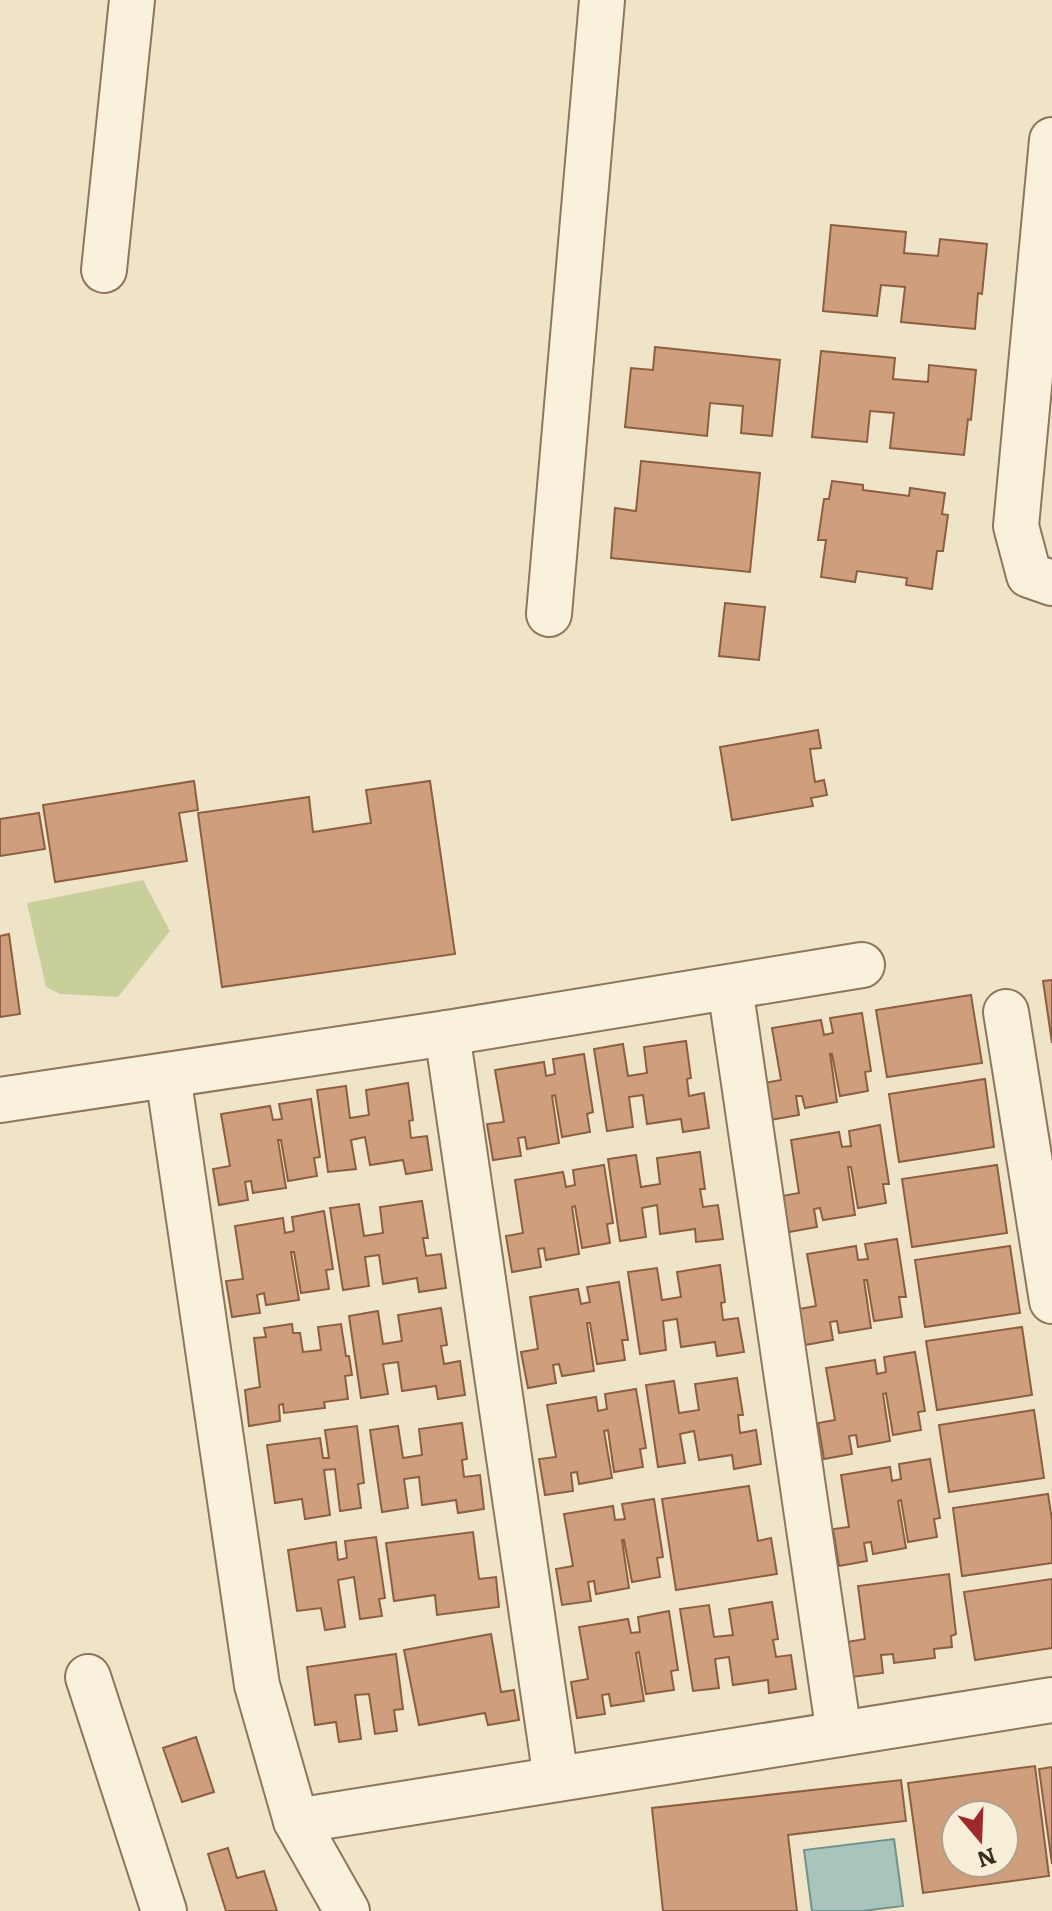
<svg xmlns="http://www.w3.org/2000/svg" width="1052" height="1911" font-family="Literata,serif">
  <style>
    .green { fill: #c9cf9b }
    .water { fill: #a9c4bc; stroke: #6f938a; stroke-width: 2 }
    .building { fill: #cf9f7d; stroke: #8d5f41; stroke-width: 2; fill-rule: evenodd }
    .lines { fill: none; stroke-linecap: round; stroke-linejoin: round }
    .minor-casing { stroke: #8d765c; stroke-width: 48 }
    .minor { stroke: #faf1dc; stroke-width: 44 }
  </style>
  <rect width="100%" height="100%" fill="#f0e4c8"/>
  <path class="green" d="M143 880 170 931 118 997 60 994 46 987 27 903Z"/>
  <path class="water" d="M894 1839 903 1906 862 1911H812L804 1850Z"/>
  <g class="building">
    <path d="M831 225 906 232 904 253 938 256 940 239 987 244 982 294 978 293 975 329 901 322 905 287 881 285 877 316 823 311Z"/>
    <path d="M655 347 780 360 772 436 741 433 743 406 710 403 707 436 625 427 631 368 653 370Z"/>
    <path d="M821 351 895 358 893 379 928 382 929 365 976 370 971 420 968 419 964 455 890 448 894 413 870 411 867 442 812 437Z"/>
    <path d="M641 461 760 473 750 572 611 558 615 508 636 511Z"/>
    <path d="M832 481 863 485V490L909 496 910 488 945 493 942 514 948 515 943 551H937L932 589 906 585 907 578 857 571 855 582 821 577 826 540H818L824 499H829Z"/>
    <path d="M725 603 765 607 759 660 719 656Z"/>
    <path d="M818 730 821 748 810 749 815 782 824 780 827 795 811 798 813 806 732 820 720 747Z"/>
    <path d="M194 781 198 810 179 813 187 861 55 882 43 805Z"/>
    <path d="M430 781 455 954 222 987 198 813 309 797 313 832 371 823 366 790Z"/>
    <path d="M39 813 45 849 0 856V819Z"/>
    <path d="M9 934 20 1014 0 1017V936Z"/>
    <path d="M1052 980V1043L1043 981Z"/>
    <path d="M971 995 982 1063 887 1077 876 1010Z"/>
    <path d="M862 1013 871 1071 865 1072 868 1091 840 1096 832 1054H830L837 1102 805 1108 802 1096H796L799 1115 770 1120 764 1083 781 1080 772 1028 821 1020 824 1035 833 1033 830 1018Z"/>
    <path d="M686 1041 691 1078 687 1079 689 1096 704 1093 709 1128 683 1132 681 1119 647 1124 643 1095 629 1097 633 1127 607 1131 594 1049 623 1044 628 1076 647 1073 644 1047Z"/>
    <path d="M584 1054 593 1112 587 1114 590 1132 562 1137 555 1095 552 1096 559 1143 527 1149 525 1137 518 1138 521 1156 493 1160 487 1124 504 1122 495 1070 544 1062 546 1076 555 1074 553 1059Z"/>
    <path d="M985 1079 994 1147 899 1162 889 1094Z"/>
    <path d="M408 1083 413 1120 409 1121 411 1138 427 1136 432 1170 406 1174 403 1160 370 1165 365 1137 351 1140 356 1169 328 1172 317 1090 346 1086 350 1118 369 1115 366 1090Z"/>
    <path d="M311 1099 320 1157 314 1158 317 1176 288 1181 281 1140H278L286 1188 253 1193 251 1181 245 1182 248 1200 219 1205 213 1169 230 1166 221 1114 270 1106 273 1120 282 1119 279 1104Z"/>
    <path d="M880 1125 889 1184H883L886 1203 858 1208 851 1167H848L855 1215 823 1220 820 1208 814 1209 817 1227 789 1232 782 1196 799 1193 791 1140 839 1132 842 1147 851 1146 849 1131Z"/>
    <path d="M700 1152 705 1189H700L703 1207 718 1205 723 1239 696 1242 695 1229 660 1234 657 1205 642 1208 646 1237 620 1241 608 1159 636 1155 641 1187 660 1184 657 1158Z"/>
    <path d="M604 1165 613 1223 607 1224 610 1243 582 1248 575 1206 572 1207 579 1254 546 1260 544 1248 538 1249 541 1267 512 1272 506 1236 523 1233 515 1180 563 1172 566 1187 575 1185 573 1170Z"/>
    <path d="M997 1165 1007 1233 912 1247 902 1179Z"/>
    <path d="M422 1201 428 1238H423L426 1256 441 1254 446 1288 419 1292 417 1278 383 1284 379 1255 365 1257 369 1286 343 1290 330 1208 359 1204 364 1236 383 1233 380 1207Z"/>
    <path d="M324 1211 333 1269 326 1270 329 1289 301 1293 294 1252H291L299 1300 266 1305 264 1293 257 1295 260 1313 232 1317 226 1281 243 1279 235 1226 283 1218 285 1233 294 1231 292 1217Z"/>
    <path d="M897 1239 906 1297H899L902 1317 874 1321 867 1280H864L871 1328 839 1333 837 1321 830 1322 833 1340 805 1345 799 1309 816 1306 807 1254 856 1246 858 1260 868 1259 865 1244Z"/>
    <path d="M1010 1246 1020 1313 925 1327 915 1260Z"/>
    <path d="M720 1265 725 1302 721 1303 723 1320 738 1318 744 1352 717 1356 715 1342 681 1347 677 1319 663 1321 666 1350 640 1354 628 1272 657 1268 662 1300 681 1297 677 1272Z"/>
    <path d="M619 1282 628 1340H622L625 1360 597 1364 590 1323H587L594 1371 562 1376 559 1364 553 1365 556 1383 528 1388 521 1352 538 1349 530 1297 578 1289 581 1304 590 1302 587 1287Z"/>
    <path d="M441 1308 447 1345 441 1346 444 1364 460 1361 465 1395 438 1399 436 1386 402 1391 398 1362 383 1364 388 1394 361 1398 349 1316 378 1311 383 1344 402 1341 398 1315Z"/>
    <path d="M292 1324 293 1333H300L303 1352 321 1350 318 1327 341 1324 346 1356H349L352 1375 345 1376 348 1399 324 1402 325 1408 284 1413 283 1404 279 1405 280 1421 249 1426 245 1390 260 1387 254 1338 266 1337 264 1328Z"/>
    <path d="M1022 1327 1032 1395 937 1410 926 1341Z"/>
    <path d="M915 1352 925 1411 918 1412 921 1430 893 1435 886 1393 883 1394 890 1441 858 1447 856 1435 849 1436 852 1454 824 1459 818 1423 835 1420 826 1368 875 1360 877 1374 886 1372 884 1357Z"/>
    <path d="M737 1378 743 1415H738L740 1433 756 1430 761 1464 734 1469 732 1455 699 1460 694 1431 680 1434 685 1463 658 1467 646 1385 674 1381 679 1413 699 1410 695 1384Z"/>
    <path d="M636 1389 646 1448 640 1449 643 1467 614 1472 608 1430 604 1431 612 1478 579 1484 577 1472 571 1473 573 1491 545 1495 539 1459 556 1457 547 1405 596 1397 598 1411 607 1409 605 1394Z"/>
    <path d="M1034 1410 1044 1478 949 1492 939 1425Z"/>
    <path d="M462 1423 467 1459 462 1460 464 1477 480 1475 484 1509 458 1513 456 1500 422 1505 419 1477 404 1479 408 1508 382 1512 370 1430 398 1426 403 1458 422 1455 419 1429Z"/>
    <path d="M357 1426 364 1483 358 1484 361 1508 340 1511 335 1469 324 1470 330 1515 305 1519 302 1499 275 1503 267 1445 320 1438 323 1458H329L325 1430Z"/>
    <path d="M930 1459 940 1518 934 1519 937 1537 908 1542 901 1500 898 1501 906 1548 873 1554 871 1542 864 1543 867 1561 839 1566 833 1529 849 1527 841 1475 890 1467 892 1481 901 1479 899 1464Z"/>
    <path d="M749 1486 758 1541 771 1538 777 1574 676 1590 662 1499Z"/>
    <path d="M1048 1494 1052 1520V1563L962 1576 953 1508Z"/>
    <path d="M654 1499 663 1557 657 1558 660 1577 632 1582 624 1540H622L629 1588 596 1594 594 1581 588 1582 591 1601 562 1605 556 1569 573 1566 564 1514 613 1506 615 1520 625 1519 622 1504Z"/>
    <path d="M473 1532 479 1579 496 1577 499 1607 437 1615 435 1595 394 1601 386 1543Z"/>
    <path d="M376 1537 385 1598 379 1599 382 1616 360 1619 354 1577 338 1580 345 1627 325 1630 321 1608 297 1611 288 1550 336 1542 338 1560 347 1558 345 1541Z"/>
    <path d="M949 1574 956 1634 951 1636 952 1647 934 1649 935 1658 894 1663 893 1654 881 1655 883 1673 852 1677 847 1642 865 1639 858 1586Z"/>
    <path d="M1052 1579V1648L975 1660 964 1592Z"/>
    <path d="M772 1602 778 1639 773 1640 776 1657 791 1655 796 1689 769 1693 768 1680 733 1685 729 1657 715 1659 719 1688 693 1691 680 1609 709 1605 714 1637 733 1635 729 1609Z"/>
    <path d="M669 1611 678 1670 671 1671 674 1690 646 1694 639 1652 636 1653 644 1701 611 1706 609 1694 602 1695 605 1714 577 1718 571 1682 588 1679 579 1627 628 1619 631 1633 640 1632 638 1617Z"/>
    <path d="M491 1634 501 1692 514 1690 519 1720 488 1725 485 1713 419 1725 404 1650Z"/>
    <path d="M396 1654 403 1709 394 1710 397 1731 375 1734 369 1694 355 1695 361 1739 339 1742 336 1722 315 1725 307 1667Z"/>
    <path d="M196 1737 214 1792 182 1802 163 1748Z"/>
    <path d="M1035 1766 1049 1876 923 1893 908 1783ZM956 1815H1004V1863H956Z"/>
    <path d="M1052 1767V1864L1039 1769Z"/>
    <path d="M901 1780 906 1821 788 1835 797 1911H663L652 1808Z"/>
    <path d="M228 1848 237 1878 264 1871 277 1911H226L208 1854Z"/>
  </g>
  <g class="lines">
    <g class="minor-casing">
      <g id="minor">
        <path d="M1052 140 1016 526 1029 575 1052 583"/>
        <path d="M104 270 132 0"/>
        <path d="M549 614 602 0"/>
        <path d="M730 987 839 1734"/>
        <path d="M1006 1012 1052 1301"/>
        <path d="M447 1033 556 1779"/>
        <path d="M168 1075 257 1685 296 1821 347 1911"/>
        <path d="M0 1100 447 1033 862 965"/>
        <path d="M88 1677 164 1911"/>
        <path d="M296 1821 1052 1700"/>
      </g>
    </g>
    <use href="#minor" class="minor"/>
  </g>
  <g transform="translate(980 1839) rotate(161)"><circle r="38" fill="#f7eed8" stroke="#ada18e" stroke-width="2"/>
  <path d="M0-6L14 30L0 20L-14 30Z" fill="#9e2a2b"/>
  <text y="-12" font-size="22" font-weight="bold" text-anchor="middle" fill="#3d2e20">N</text>
  </g>
</svg>
